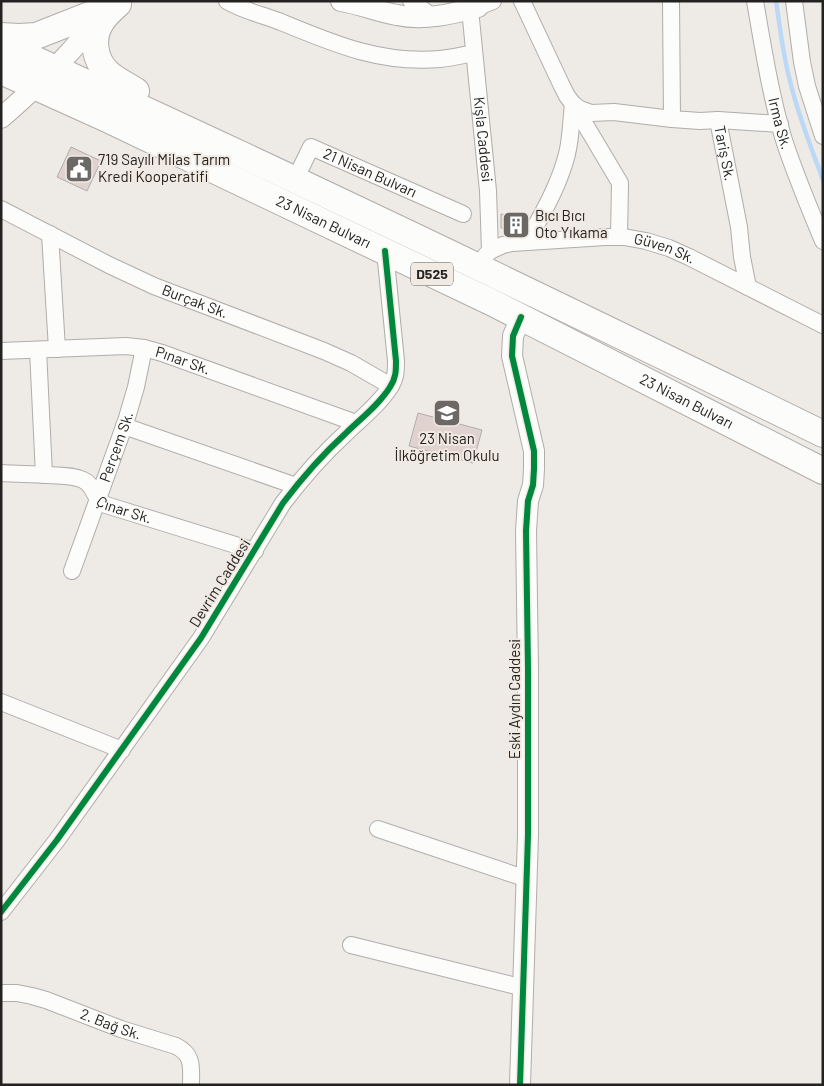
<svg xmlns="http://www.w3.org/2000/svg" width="824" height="1086" font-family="Barlow,sans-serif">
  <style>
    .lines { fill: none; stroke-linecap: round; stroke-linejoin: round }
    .stream { stroke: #bbd8f6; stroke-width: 4.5 }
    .building { fill: #e0d2ce; stroke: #b1aeab }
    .minor-casing { stroke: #b0adaa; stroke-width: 18 }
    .tertiary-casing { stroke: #b0adaa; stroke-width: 22 }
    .trunk-casing { stroke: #b0adaa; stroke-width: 28 }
    .minor { stroke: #fcfcfb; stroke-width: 16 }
    .tertiary { stroke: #fcfcfb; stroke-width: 20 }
    .trunk { stroke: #fcfcfb; stroke-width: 26 }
    .cycleway-casing { stroke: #f1eae3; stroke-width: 9 }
    .cycleway { stroke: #00873e; stroke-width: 6 }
    .labels { text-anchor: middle; stroke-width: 4; stroke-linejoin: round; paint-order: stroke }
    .shield { fill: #f1eae3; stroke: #625e5a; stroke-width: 1 }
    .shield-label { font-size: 14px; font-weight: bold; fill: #242220 }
    .street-label { font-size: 15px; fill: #242220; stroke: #f1eae3 }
    .poi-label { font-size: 15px; fill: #242220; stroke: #f1eae3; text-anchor: start }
  </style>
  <rect width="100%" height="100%" fill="#eeeae6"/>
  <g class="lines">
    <path class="stream" d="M776 1C780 28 783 55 790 81 798 115 811 147 823 180"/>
  </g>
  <g class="building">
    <path d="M71 147 101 161 87 191 57 177Z"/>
    <path d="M501 214 519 217 527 220 521 232 518 233 501 228Z"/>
    <path d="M418 413 482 430 473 463 409 446Z"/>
  </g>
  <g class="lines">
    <g class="minor-casing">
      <g id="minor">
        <path d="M227 1C244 11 263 15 281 22 334 44 381 64 440 59 451 58 463 55 474 53"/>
        <path d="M411 1 417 5 431 16"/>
        <path d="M476 1 478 7 493 1"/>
        <path d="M522 1 561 84 567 96 573 104C571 121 571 138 567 154 559 186 542 214 527 242"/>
        <path id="s1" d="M671 1 672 119 700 121 718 120 739 227 742 257 748 287"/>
        <path id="s2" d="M755 1C763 47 770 92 783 137 794 172 809 207 823 241"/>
        <path d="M794 1 802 62 807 86 823 136"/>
        <path id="s3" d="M470 9 488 191 490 251 485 256"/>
        <path d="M573 104 620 183 619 237"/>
        <path d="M573 104 580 109 591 113 614 112 672 119"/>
        <path d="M718 120 780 124"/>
        <path id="s4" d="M295 180 311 147 463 214"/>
        <path id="s5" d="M1 209 109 265 154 286 324 351 351 363 391 386"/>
        <path d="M50 234 57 349"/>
        <path id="s6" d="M490 251 503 245 512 243 605 237H624L646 241 669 248 689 257 823 325"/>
        <path d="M38 350 44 475"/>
        <path id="s7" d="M1 351 126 346 144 348 162 353 356 423"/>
        <path d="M124 426 296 486"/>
        <path id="s8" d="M1 473C17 474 33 474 48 475 60 476 73 475 83 480 95 485 92 498 106 505L255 551"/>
        <path id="s9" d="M72 571 126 421 136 387 144 348"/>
        <path d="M1 702 122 750"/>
        <path d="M378 829 527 879"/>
        <path d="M1 912 57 840 201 638 283 503C302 478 322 455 345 434 360 419 379 405 390 387 396 378 396 371 396 361L385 251"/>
        <path d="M351 945 524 988"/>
        <path id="s10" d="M1 993H17L32 996 46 1000 121 1029 176 1046C194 1055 191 1068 191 1085"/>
      </g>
    </g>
    <g class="tertiary-casing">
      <g id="tertiary">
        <path d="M341 1C360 4 378 12 397 15 424 21 452 14 478 7"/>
        <path d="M1 118C24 98 47 77 68 54 80 42 88 27 100 15"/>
        <path d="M520 1085 528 835V669L526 531 528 501 533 485 534 469V451L512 356 513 336 521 317"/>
      </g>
    </g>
    <g class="trunk-casing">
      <g id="trunk">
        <path d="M118 4C111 10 104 17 100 24 91 39 95 60 107 72 115 80 127 85 136 91"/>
        <path d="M1 36 19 37 36 36 115 5"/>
        <path d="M1 44C278 169 550 301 823 434"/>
        <path id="s11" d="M1 71 107 119 491 302 823 471"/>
      </g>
    </g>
    <use href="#minor" class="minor"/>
    <use href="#tertiary" class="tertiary"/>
    <use href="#trunk" class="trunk"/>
    <g class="cycleway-casing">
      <g id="cycleway">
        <path d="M1 912 57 840 201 638 283 503C302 478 322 455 345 434 360 419 379 405 390 387 396 378 396 371 396 361L385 251"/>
        <path d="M520 1085 528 835V669L526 531 528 501 533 485 534 469V451L512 356 513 336 521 317"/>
      </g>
    </g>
    <use href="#cycleway" class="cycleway"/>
  </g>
  <defs>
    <g id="civic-square" transform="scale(1.4375)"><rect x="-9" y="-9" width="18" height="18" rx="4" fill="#6b6865" stroke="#f1eae3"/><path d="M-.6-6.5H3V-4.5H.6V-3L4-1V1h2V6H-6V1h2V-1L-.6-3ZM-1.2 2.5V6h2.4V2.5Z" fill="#fff"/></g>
    <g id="building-square" transform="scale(1.4375)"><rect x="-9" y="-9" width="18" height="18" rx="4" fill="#6b6865" stroke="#f1eae3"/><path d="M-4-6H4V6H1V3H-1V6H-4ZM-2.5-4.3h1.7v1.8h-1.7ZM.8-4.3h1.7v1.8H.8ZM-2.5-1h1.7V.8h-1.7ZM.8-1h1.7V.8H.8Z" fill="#fff"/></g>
    <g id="school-square" transform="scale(1.4375)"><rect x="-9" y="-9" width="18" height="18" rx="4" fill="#6b6865" stroke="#f1eae3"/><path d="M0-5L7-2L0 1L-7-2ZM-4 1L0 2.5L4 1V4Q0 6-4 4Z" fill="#fff"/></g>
  </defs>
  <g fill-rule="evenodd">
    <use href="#civic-square" x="79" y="169"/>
    <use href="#building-square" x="516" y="225"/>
    <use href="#school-square" x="447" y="413"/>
  </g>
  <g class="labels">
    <rect class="shield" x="411" y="262.5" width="42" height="23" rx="4"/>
    <g class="shield-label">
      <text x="432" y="279">D525</text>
    </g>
    <g class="street-label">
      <text dy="5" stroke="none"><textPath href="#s2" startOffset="125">Irma Sk.</textPath></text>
      <text dy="5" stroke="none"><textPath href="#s3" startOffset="131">Kışla Caddesi</textPath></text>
      <text dy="5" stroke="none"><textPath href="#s1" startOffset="198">Tariş Sk.</textPath></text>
      <text dy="5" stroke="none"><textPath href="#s4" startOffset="101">21 Nisan Bulvarı</textPath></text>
      <text dy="5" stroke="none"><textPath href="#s11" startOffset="356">23 Nisan Bulvarı</textPath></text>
      <text dy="5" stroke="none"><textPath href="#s6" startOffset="178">Güven Sk.</textPath></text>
      <text dy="5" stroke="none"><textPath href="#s5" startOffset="215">Burçak Sk.</textPath></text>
      <text dy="5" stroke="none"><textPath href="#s7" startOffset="184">Pınar Sk.</textPath></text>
      <text dy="5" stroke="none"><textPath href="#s11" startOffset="761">23 Nisan Bulvarı</textPath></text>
      <text dy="5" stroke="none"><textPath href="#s9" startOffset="132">Perçem Sk.</textPath></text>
      <text dy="5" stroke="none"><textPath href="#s8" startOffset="136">Çınar Sk.</textPath></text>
      <text transform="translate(220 583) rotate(-58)" y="5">Devrim Caddesi</text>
      <text transform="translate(515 699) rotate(-90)" y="5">Eski Aydın Caddesi</text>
      <text dy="5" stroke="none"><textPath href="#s10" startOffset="115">2. Bağ Sk.</textPath></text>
    </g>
    <g class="poi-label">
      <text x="98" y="165">719 Sayılı Milas Tarım<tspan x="98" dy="17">Kredi Kooperatifi</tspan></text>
      <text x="535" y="221">Bıcı Bıcı<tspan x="535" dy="17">Oto Yıkama</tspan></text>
      <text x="447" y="444" text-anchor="middle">23 Nisan<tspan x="447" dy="17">İlköğretim Okulu</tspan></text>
    </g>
  </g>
  <rect width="824" height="1086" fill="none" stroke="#242220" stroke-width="5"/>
</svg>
